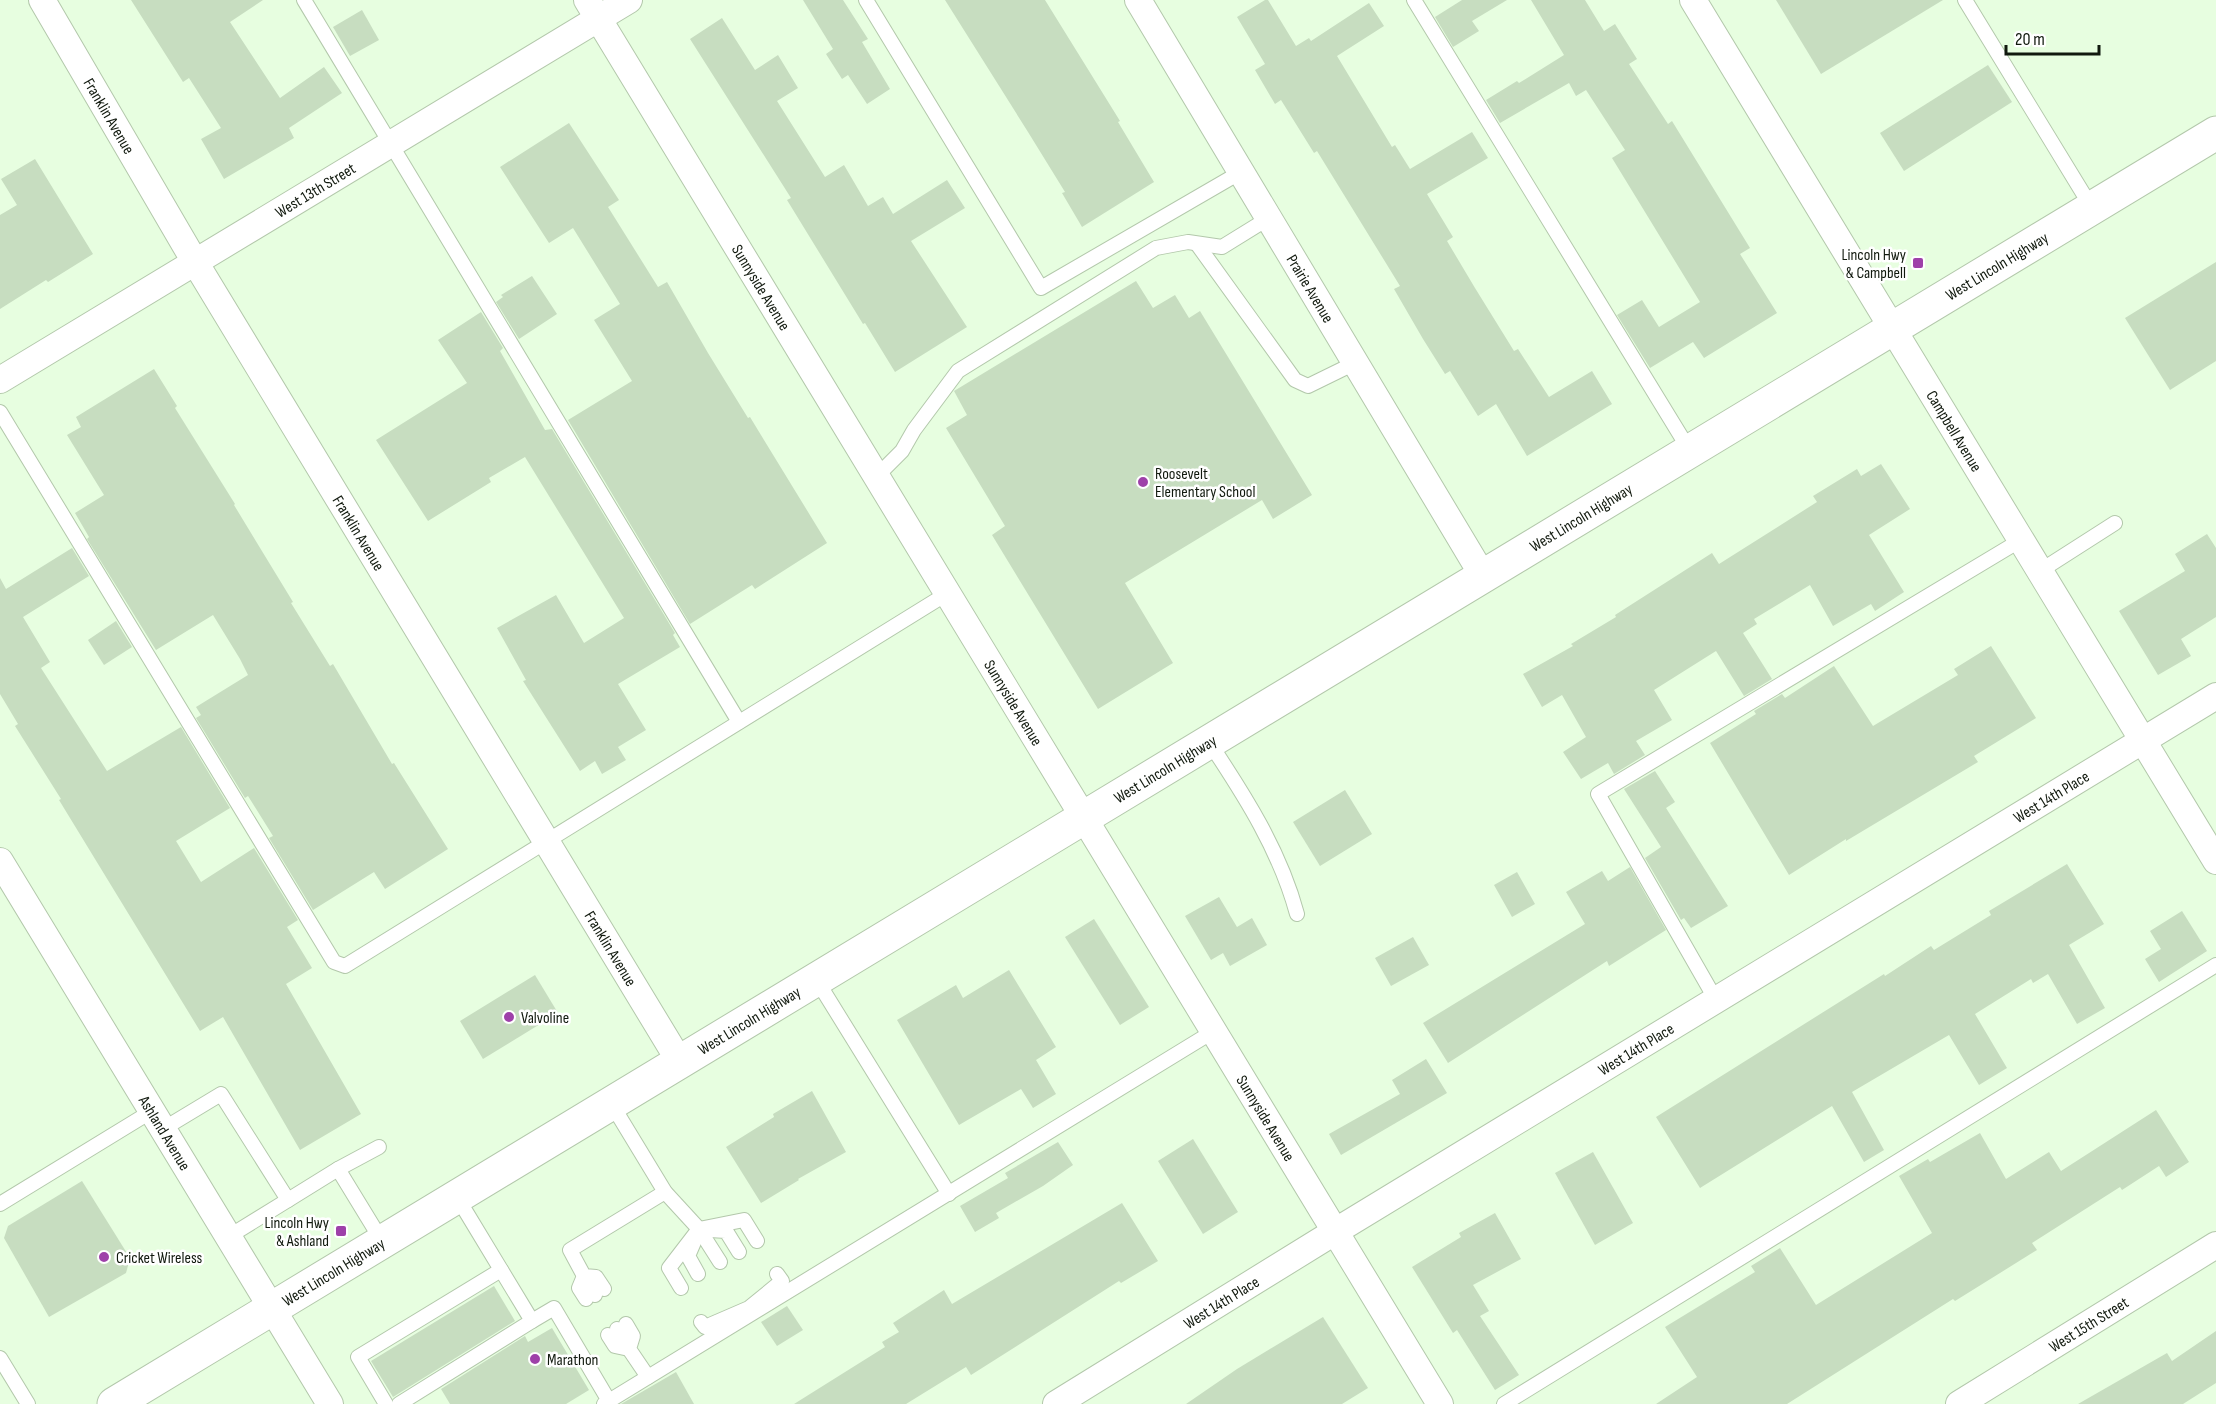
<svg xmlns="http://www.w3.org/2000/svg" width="2216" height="1404" font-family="'Sofia Sans Condensed',sans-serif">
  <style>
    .building { fill: #c7ddc0 }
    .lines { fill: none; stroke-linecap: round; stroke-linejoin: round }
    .lane-casing { stroke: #b3c8ab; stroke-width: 16 }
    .street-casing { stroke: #b3c8ab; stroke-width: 28 }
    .primary-casing { stroke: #b3c8ab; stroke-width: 35 }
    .lane { stroke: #fff; stroke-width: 14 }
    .street { stroke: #fff; stroke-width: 26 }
    .primary { stroke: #fff; stroke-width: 33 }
    .poi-dot { fill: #9e40a9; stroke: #fff; stroke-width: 2 }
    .labels { text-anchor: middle; stroke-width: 5; stroke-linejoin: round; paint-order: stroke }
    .street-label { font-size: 16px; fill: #11190e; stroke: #fff }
    .poi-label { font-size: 16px; fill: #11190e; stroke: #fff; text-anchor: start }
  </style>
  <rect width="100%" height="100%" fill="#e7fee0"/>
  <g class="building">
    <path d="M131 0H263L230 22 280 98 324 67 342 93 289 128 294 138 224 179 201 139 221 128 189 78 183 82Z"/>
    <path d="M803 0H843L868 39 862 42 890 89 867 104 848 75 842 79 826 54 833 49Z"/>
    <path d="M945 0H1045L1120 121 1118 122 1154 182 1082 227 1062 193 1065 192 1028 132Z"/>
    <path d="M1265 0H1268L1296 46 1309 38 1311 41 1369 3 1384 26 1337 56 1392 147 1395 145 1410 169 1472 132 1488 158 1427 194 1453 237 1447 241 1475 288 1514 351 1518 349 1549 397 1592 371 1612 404 1527 456 1496 404 1478 416 1450 371 1445 374 1423 339 1394 289 1400 286 1317 151 1314 153 1281 100 1275 104 1255 70 1265 64 1237 17Z"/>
    <path d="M1462 0H1507L1472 21 1479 31 1453 47 1435 17Z"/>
    <path d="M1531 0H1585L1604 31 1615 24 1637 59 1629 64 1668 124 1672 121 1750 248 1740 254 1777 313 1704 358 1693 342 1650 368 1617 315 1642 300 1659 327 1700 302 1612 158 1625 150 1586 90 1576 96 1569 83 1500 123 1486 100 1517 81 1519 83 1564 55Z"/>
    <path d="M1776 0H1943L1821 74Z"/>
    <path d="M362 10 379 40 350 56 333 27Z"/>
    <path d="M722 18 755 70 778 55 798 88 777 101 825 177 844 165 868 206 883 197 893 214 947 180 965 208 911 241 967 327 895 372 865 323 863 324 787 200 791 198 690 39Z"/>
    <path d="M1988 65 2012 102 1904 171 1880 133Z"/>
    <path d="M569 123 619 200 608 207 658 287 667 282 708 353 748 418 750 417 827 543 755 589 752 585 690 624 568 420 632 381 594 320 620 304 573 228 549 243 500 167Z"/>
    <path d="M35 159 93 254 48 282 46 280 0 309V215L17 205 1 179Z"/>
    <path d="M2216 262V361L2170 390 2125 318Z"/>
    <path d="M532 276 557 314 519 339 496 302 503 297 501 295Z"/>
    <path d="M1136 281 1153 308 1175 295 1189 318 1200 311 1312 495 1273 519 1262 500 1125 583 1173 663 1098 709 992 535 1005 526 946 428 967 415 954 391Z"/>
    <path d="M481 312 503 348 500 351 545 430 552 429 675 633 673 635 680 647 618 684 646 730 618 747 626 760 602 774 595 761 580 771 523 681 526 680 497 628 556 595 584 643 624 618 525 457 489 478 491 482 428 521 376 440 467 383 438 340Z"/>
    <path d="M154 369 177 406 175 408 235 504 234 505 293 602 291 603 330 666 333 664 392 764 394 763 448 849 385 889 374 872 313 910 269 838 273 836 248 796 245 798 196 718 201 715 196 707 248 675 240 659 213 615 156 650 87 539 89 537 75 513 104 495 67 435 81 427 76 417Z"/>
    <path d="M1881 464 1910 509 1869 535 1904 592 1875 611 1871 604 1833 626 1810 585 1754 619 1757 624 1743 633 1772 679 1744 696 1716 651 1654 690 1672 720 1636 741 1645 755 1614 774 1608 763 1581 779 1563 752 1586 737 1562 695 1542 707 1523 674 1573 646 1571 644 1616 617 1615 615 1712 553 1719 564 1817 502 1813 496 1857 469 1861 476Z"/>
    <path d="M2207 534 2216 548V617L2181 639 2191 656 2158 675 2119 611 2185 571 2175 554Z"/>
    <path d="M72 548 89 576 23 617 50 662 41 668 107 771 181 727 230 808 176 841 201 882 254 848 298 920 287 927 312 968 286 984 361 1114 300 1150 223 1017 200 1031 59 800 61 799 15 726 18 724 0 694V578L6 589Z"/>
    <path d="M116 621 132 647 104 665 88 640Z"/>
    <path d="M1991 646 2036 718 1974 756 1978 762 1846 841V839L1789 875 1710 743 1756 714 1754 711 1782 694 1785 698 1834 666 1873 726 1958 675 1954 669Z"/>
    <path d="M1655 771 1675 802 1666 808 1728 906 1691 928 1684 918 1681 920 1645 858 1661 847 1624 789Z"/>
    <path d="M1345 790 1372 834 1320 866 1293 822Z"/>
    <path d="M2067 864 2104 924 2069 945 2105 1008 2077 1024 2048 974 2033 983 2031 979 1975 1014 2007 1068 1979 1085 1949 1035 1852 1092 1884 1150 1864 1162 1832 1106 1700 1188 1656 1117 1884 974 1885 976 1931 946 1934 950 1991 915 1989 911Z"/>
    <path d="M1630 867 1666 930 1609 966 1607 961 1448 1063 1423 1023 1585 924 1566 892 1602 871 1608 881Z"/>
    <path d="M1517 872 1535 904 1512 917 1494 885Z"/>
    <path d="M1219 897 1237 927 1252 918 1267 945 1230 966 1223 953 1211 960 1185 916Z"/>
    <path d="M2182 911 2207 951 2159 982 2145 959 2161 949 2150 931Z"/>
    <path d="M1094 919 1149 1007 1120 1025 1065 937Z"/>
    <path d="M1413 937 1429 965 1391 986 1375 958Z"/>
    <path d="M1009 970 1056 1047 1036 1060 1056 1094 1033 1108 1021 1089 959 1125 897 1020 956 985 963 998Z"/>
    <path d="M535 975 558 1013 483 1059 460 1021Z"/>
    <path d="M1426 1059 1447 1093 1341 1155 1329 1134 1400 1094 1392 1080Z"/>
    <path d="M812 1091 846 1152 798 1179 799 1180 761 1203 726 1147 774 1117 773 1114Z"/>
    <path d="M2156 1110 2189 1162 2166 1177 2159 1166 2122 1190 2120 1187 2032 1243 2037 1250 1955 1301 1953 1299 1787 1404H1656L1697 1377 1665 1327 1755 1272 1751 1266 1780 1248 1816 1305 1932 1233 1899 1176 1928 1159 1930 1162 1980 1133 2006 1179 2049 1152 2061 1171Z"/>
    <path d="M1193 1139 1238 1212 1203 1234 1158 1161Z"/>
    <path d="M1058 1142 1073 1165 1043 1186 996 1213 999 1218 975 1232 960 1206 1008 1178 1005 1173Z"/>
    <path d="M1593 1152 1633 1223 1595 1245 1555 1173Z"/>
    <path d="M82 1181 130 1258 126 1273 49 1317 4 1238 8 1226Z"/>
    <path d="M1122 1203 1158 1261 1121 1283 1119 1281 971 1375 966 1367 906 1404H794L885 1347 882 1342 899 1332 893 1323 944 1290 952 1304Z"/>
    <path d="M1495 1213 1521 1259 1473 1285 1489 1311 1480 1316 1519 1375 1495 1390 1457 1330 1453 1333 1412 1267 1461 1237 1459 1233Z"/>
    <path d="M494 1286 515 1321 393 1397 371 1361Z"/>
    <path d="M787 1306 803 1330 777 1346 761 1322Z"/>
    <path d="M1323 1317 1368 1388 1342 1404H1186L1237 1369Z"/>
    <path d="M552 1328 589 1390 566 1404H450L441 1389 525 1336 528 1342Z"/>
    <path d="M2216 1331V1383L2183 1404H2078L2167 1353 2172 1361Z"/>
    <path d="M676 1372 694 1404H621Z"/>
  </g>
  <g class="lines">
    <g class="lane-casing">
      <g id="lane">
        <path d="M304 0 739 722"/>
        <path d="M866 0 1041 288 1241 172"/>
        <path d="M1414 0 1690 451"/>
        <path d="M1965 0 2092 208"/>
        <path d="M1197 244 1295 380 1308 386 1355 363"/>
        <path d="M0 412 334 962 345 966 948 593"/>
        <path d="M877 476 902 451 914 430 958 371 1156 248 1188 242 1222 247 1269 218"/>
        <path d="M2040 571 2115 523"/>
        <path d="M1209 742C1245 796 1280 851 1297 914"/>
        <path d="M816 979 949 1194"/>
        <path d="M1716 1000 1598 794 2021 540"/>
        <path d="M611 1103 665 1192 699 1229 720 1262"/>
        <path d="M163 1129 221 1094 288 1200 338 1169 382 1241"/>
        <path d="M338 1169 379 1147"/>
        <path d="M0 1204 152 1111"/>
        <path d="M710 1230 726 1231 739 1252"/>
        <path d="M228 1237 288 1200"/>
        <path d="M694 1242 688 1256 698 1274"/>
        <path d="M584 1276 579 1288 586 1299"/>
        <path d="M584 1276 595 1295"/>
        <path d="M681 1288 669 1268 699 1229 744 1220 757 1241"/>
        <path d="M604 1289 596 1277 584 1276 570 1250 665 1192"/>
        <path d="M532 1321 554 1308 609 1401"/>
        <path d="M701 1322 705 1327 749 1308 782 1281 777 1274"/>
        <path d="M626 1324 633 1336 629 1349 648 1377"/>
        <path d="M617 1329 629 1349"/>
        <path d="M608 1335 615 1346 629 1349"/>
        <path d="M0 1358 28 1404"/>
        <path d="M386 1404 358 1357 501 1270"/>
        <path d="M399 1404 532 1321 457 1197"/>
        <path d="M604 1404 1214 1031"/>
        <path d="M1504 1404 2216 965"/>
      </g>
    </g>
    <g class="street-casing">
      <g id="street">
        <path id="s1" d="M42 0 195 262 680 1062"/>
        <path id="s2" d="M587 0 1440 1404"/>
        <path id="s3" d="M1138 0 1483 576"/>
        <path id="s4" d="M1693 0 2216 861"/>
        <path id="s5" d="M0 380 629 0"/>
        <path id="s6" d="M0 861 330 1404"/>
        <path id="s7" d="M1056 1404 1336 1231 2216 696"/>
        <path id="s8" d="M1959 1404 2216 1245"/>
      </g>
    </g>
    <g class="primary-casing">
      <g id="primary">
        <path id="s9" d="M114 1404 2216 133"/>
      </g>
    </g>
    <use href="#lane" class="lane"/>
    <use href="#street" class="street"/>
    <use href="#primary" class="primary"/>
  </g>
  <g class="poi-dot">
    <rect x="1912" y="257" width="12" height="12" rx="3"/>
    <circle cx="1143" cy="482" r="6"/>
    <circle cx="509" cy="1017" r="6"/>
    <rect x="335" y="1225" width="12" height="12" rx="3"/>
    <circle cx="104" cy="1257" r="6"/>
    <circle cx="535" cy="1359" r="6"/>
  </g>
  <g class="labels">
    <g class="street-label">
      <text dy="6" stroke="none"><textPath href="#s1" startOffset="134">Franklin Avenue</textPath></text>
      <text dy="6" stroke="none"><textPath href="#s5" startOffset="368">West 13th Street</textPath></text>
      <text dy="6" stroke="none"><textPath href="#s9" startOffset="2200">West Lincoln Highway</textPath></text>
      <text dy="6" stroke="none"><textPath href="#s2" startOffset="336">Sunnyside Avenue</textPath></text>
      <text dy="6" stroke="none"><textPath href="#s3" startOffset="336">Prairie Avenue</textPath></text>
      <text dy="6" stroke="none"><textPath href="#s4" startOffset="504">Campbell Avenue</textPath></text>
      <text dy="6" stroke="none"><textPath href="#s9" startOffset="1714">West Lincoln Highway</textPath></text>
      <text dy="6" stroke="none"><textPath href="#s1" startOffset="620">Franklin Avenue</textPath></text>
      <text dy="6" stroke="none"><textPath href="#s2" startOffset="822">Sunnyside Avenue</textPath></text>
      <text dy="6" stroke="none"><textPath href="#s9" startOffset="1228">West Lincoln Highway</textPath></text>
      <text dy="6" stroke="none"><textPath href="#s7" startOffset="1166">West 14th Place</textPath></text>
      <text dy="6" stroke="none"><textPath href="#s1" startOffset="1106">Franklin Avenue</textPath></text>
      <text dy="6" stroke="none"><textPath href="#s9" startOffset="742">West Lincoln Highway</textPath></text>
      <text dy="6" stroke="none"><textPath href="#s7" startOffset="680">West 14th Place</textPath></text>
      <text dy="6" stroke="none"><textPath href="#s2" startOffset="1308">Sunnyside Avenue</textPath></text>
      <text dy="6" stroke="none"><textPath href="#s6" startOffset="318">Ashland Avenue</textPath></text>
      <text dy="6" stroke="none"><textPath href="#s9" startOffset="256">West Lincoln Highway</textPath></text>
      <text dy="6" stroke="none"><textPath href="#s7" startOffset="194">West 14th Place</textPath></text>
      <text dy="6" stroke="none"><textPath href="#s8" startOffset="152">West 15th Street</textPath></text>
    </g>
    <g class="poi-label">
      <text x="1906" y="260" text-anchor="end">Lincoln Hwy<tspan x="1906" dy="18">&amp; Campbell</tspan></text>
      <text x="1155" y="479">Roosevelt<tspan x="1155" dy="18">Elementary School</tspan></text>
      <text x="521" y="1023">Valvoline</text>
      <text x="329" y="1228" text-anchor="end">Lincoln Hwy<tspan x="329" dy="18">&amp; Ashland</tspan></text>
      <text x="116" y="1263">Cricket Wireless</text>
      <text x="547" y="1365">Marathon</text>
    </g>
  </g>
  <path d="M2006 45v9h93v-9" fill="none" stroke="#11190e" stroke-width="3"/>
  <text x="2015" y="45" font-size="18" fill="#11190e" stroke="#ffffff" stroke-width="4.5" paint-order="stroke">20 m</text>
</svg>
